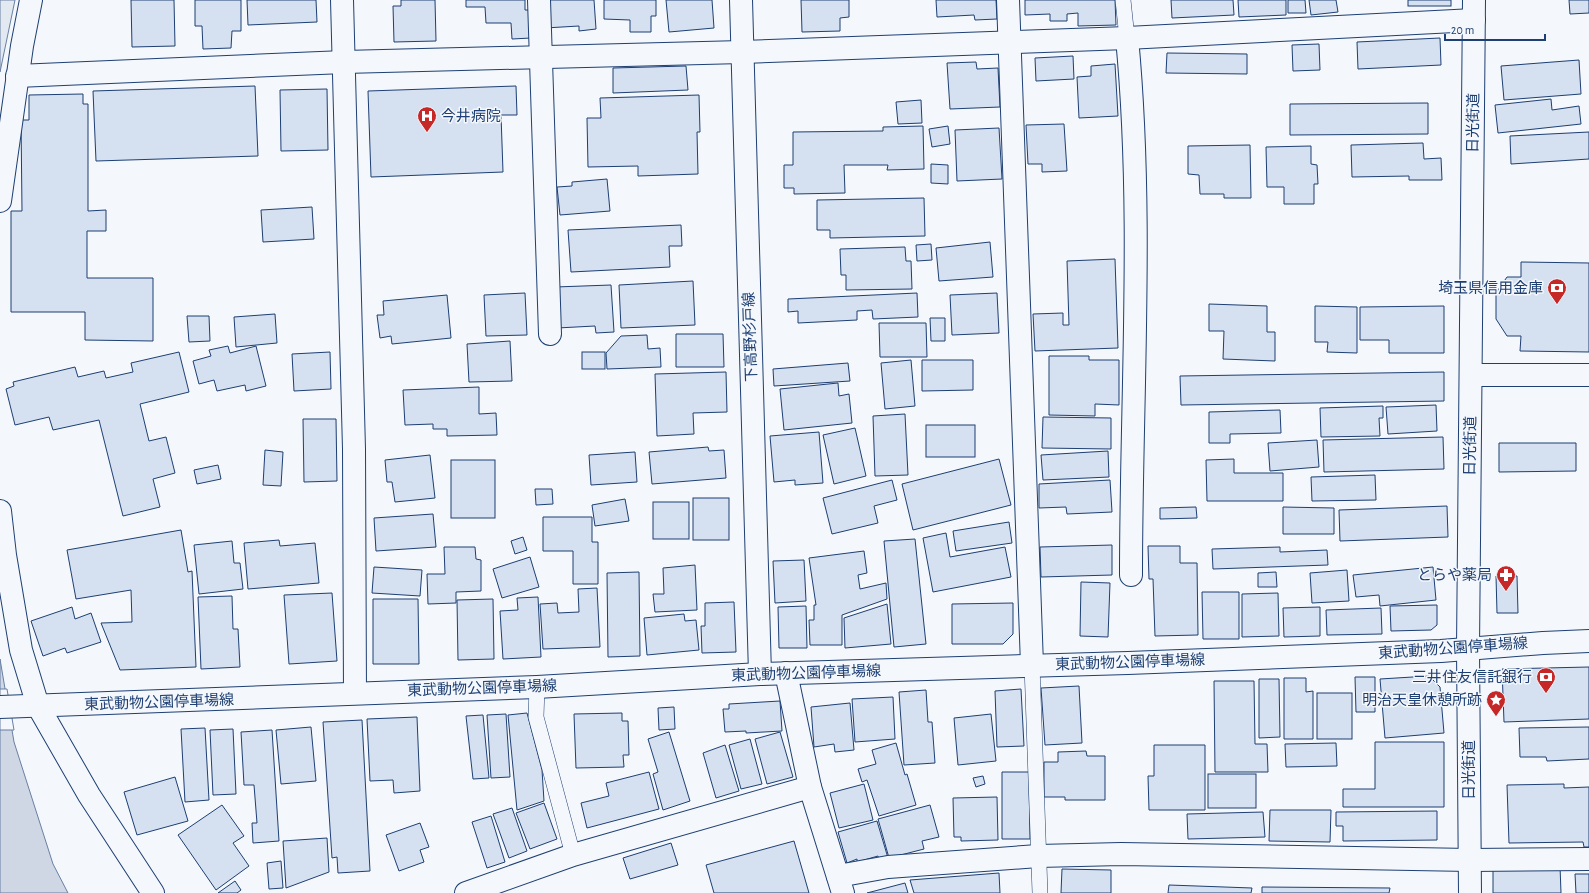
<svg xmlns="http://www.w3.org/2000/svg" width="1589" height="893" font-family="'Alegreya Sans','Noto Sans JP',sans-serif">
  <style>
    .green { fill: #e3e9f0; stroke: #687fa3 }
    .water { fill: #cfd7e4; stroke: #687fa3 }
    .pier { fill: #f4f7fb; stroke: #687fa3 }
    .building { fill: #d5e0f0; stroke: #1d3f73 }
    .lines { fill: none; stroke-linecap: round; stroke-linejoin: round }
    .service-casing { stroke: #1d3f73; stroke-width: 16 }
    .minor-casing { stroke: #1d3f73; stroke-width: 24 }
    .tertiary-casing { stroke: #1d3f73; stroke-width: 24 }
    .secondary-casing { stroke: #1d3f73; stroke-width: 24 }
    .service { stroke: #f4f7fb; stroke-width: 15 }
    .minor { stroke: #f4f7fb; stroke-width: 22 }
    .tertiary { stroke: #f4f7fb; stroke-width: 22 }
    .secondary { stroke: #f4f7fb; stroke-width: 22 }
    .labels { text-anchor: middle; stroke-width: 3; stroke-linejoin: round; paint-order: stroke }
    .poi-label { font-size: 15px; fill: #1d3f73; stroke: #f4f7fb; text-anchor: end }
    .street-label { font-size: 15px; fill: #1d3f73; stroke: #f4f7fb }
  </style>
  <rect width="100%" height="100%" fill="#f4f7fb"/>
  <path class="green" d="M0 0H15L0 72Z"/>
  <path class="water" d="M0 659 14 742 53 864 68 893H0Z"/>
  <path class="pier" d="M0 689H7L14 730H0Z"/>
  <g class="building">
    <path d="M131 0H174L175 46 132 47Z"/>
    <path d="M195 0H241V31H232L231 48 203 49 202 26H195Z"/>
    <path d="M247 0H316L317 22 248 25Z"/>
    <path d="M401 0H435L436 41 394 42 393 6H401Z"/>
    <path d="M466 0H525V10H531V38L512 39 511 23H486L485 7H466Z"/>
    <path d="M543 0H594L596 29 579 31V26L545 28Z"/>
    <path d="M604 0H656V16H651V32H630V20L604 19Z"/>
    <path d="M666 0H712L714 28 669 32Z"/>
    <path d="M801 0H849V17L840 18V31L802 32Z"/>
    <path d="M936 0H996L997 19 975 20 974 15 937 17Z"/>
    <path d="M1025 0H1115L1116 25 1078 26V13L1067 14V21H1050V14L1025 15Z"/>
    <path d="M1171 0H1233L1234 15 1172 18Z"/>
    <path d="M1238 0H1286V15L1239 17Z"/>
    <path d="M1288 0H1305L1306 13H1288Z"/>
    <path d="M1309 0H1336L1338 12 1311 15Z"/>
    <rect x="1408" y="0" width="43" height="6"/>
    <path d="M1569 0H1589V13L1570 14Z"/>
    <path d="M1440 38 1441 65 1358 69 1357 42Z"/>
    <path d="M1319 44 1320 70 1293 71 1292 45Z"/>
    <path d="M1167 53 1247 54V74L1166 73Z"/>
    <path d="M1073 56 1074 79 1036 81 1035 58Z"/>
    <path d="M1579 60 1581 94 1504 100 1501 66Z"/>
    <path d="M976 62 977 69 998 68 1000 107 950 109 947 63Z"/>
    <path d="M1115 64 1118 116 1079 118 1077 77 1091 76V66Z"/>
    <path d="M686 66 688 90 613 93V68Z"/>
    <path d="M255 86 258 156 96 161 93 91Z"/>
    <path d="M516 86 517 115H501L503 172 371 177 368 91Z"/>
    <path d="M327 89 328 150 281 151 280 90Z"/>
    <path d="M83 94V104H88V211L106 210V231H87V278H153V341L85 340V312H11V211H22L21 120H29V95Z"/>
    <path d="M699 95 700 132H697L698 174 638 176V166L588 167 587 118H601L600 98Z"/>
    <path d="M1551 99 1552 110 1579 106 1581 124 1498 133 1495 105Z"/>
    <path d="M921 100 922 123 898 124 896 102Z"/>
    <path d="M1428 103V134L1290 135V104Z"/>
    <path d="M1064 124 1067 171 1042 172V164H1028L1026 125Z"/>
    <path d="M923 126 924 169 887 170 888 165H844L845 193 794 194V188H784V165H793V132L883 131V127Z"/>
    <path d="M948 126 950 144 932 147 929 129Z"/>
    <path d="M999 128 1002 179 957 181 955 130Z"/>
    <path d="M1589 132V159L1511 164 1510 136Z"/>
    <path d="M1423 143 1424 159 1441 158 1442 180H1409V176L1352 177 1351 145Z"/>
    <path d="M1250 145 1251 198H1224V194H1200L1199 175 1188 174V146Z"/>
    <path d="M1311 146V164L1317 165 1318 184H1314V204H1284V187H1267L1266 147Z"/>
    <path d="M931 164 948 165V184L931 183Z"/>
    <path d="M607 179 610 211 560 215 557 187 572 186V182Z"/>
    <path d="M924 198 925 236 830 238V230H817V200Z"/>
    <path d="M312 207 314 239 263 242 261 210Z"/>
    <path d="M681 225 682 246H669L670 267 571 272 568 230Z"/>
    <path d="M990 242 993 277 939 281 936 248Z"/>
    <path d="M931 244 932 260 917 261 916 245Z"/>
    <path d="M905 247 906 261H911L912 289 846 290V275H841L840 249Z"/>
    <path d="M1115 259 1118 348 1035 351 1033 314 1063 313V325H1069L1067 261Z"/>
    <path d="M1521 262 1589 263V352L1520 351 1521 336H1507L1496 319V293L1507 277H1521Z"/>
    <path d="M693 281 695 325 621 328 619 285Z"/>
    <path d="M611 285 614 332 596 333 595 326 557 328 555 287Z"/>
    <path d="M525 293 527 335 486 336 484 295Z"/>
    <path d="M917 293 918 317 873 319 872 310 857 311V320L798 323V311L788 312V299Z"/>
    <path d="M997 293 999 333 952 335 950 295Z"/>
    <path d="M447 295 451 338 392 344 391 336 380 338 377 315H384L383 301Z"/>
    <path d="M1209 304 1267 306V332H1275V361L1223 359 1224 331H1209Z"/>
    <path d="M1315 306 1357 307V353L1327 352 1328 342H1315Z"/>
    <path d="M1444 306V353H1389V340H1360V307Z"/>
    <path d="M275 314 277 343 236 347 234 317Z"/>
    <path d="M187 316H209L210 341 189 342Z"/>
    <path d="M930 318H945V341H931Z"/>
    <path d="M879 323H926L927 357H880Z"/>
    <path d="M676 334H723L724 367H676Z"/>
    <path d="M647 335 648 349 660 348 661 367 607 369 606 353 621 336Z"/>
    <path d="M510 341 512 381 469 382 467 344Z"/>
    <path d="M228 346 230 353 256 346 266 386 246 391 245 385 217 391 214 380 199 384 193 361 211 356 209 350Z"/>
    <path d="M179 352 189 392 140 404 149 441 166 437 175 473 153 479 160 507 123 516 99 420 53 430 49 417 15 425 6 389 14 386 13 382 75 367 78 377 104 371 106 378 133 372 131 363Z"/>
    <path d="M330 352 331 389 294 391 292 354Z"/>
    <rect x="582" y="352" width="23" height="17"/>
    <path d="M1049 356H1089V360H1119V405L1095 404V416L1049 415Z"/>
    <path d="M911 360 915 406 885 409 881 363Z"/>
    <path d="M922 360H973V390L922 391Z"/>
    <path d="M848 363 850 381 774 386 773 369Z"/>
    <path d="M726 372 727 412 693 413 694 434 657 436 655 374Z"/>
    <path d="M1444 372V401L1181 405 1180 376Z"/>
    <path d="M838 383 839 396 849 394 852 423 784 430 780 389Z"/>
    <path d="M479 387V414L496 413 497 435 447 436V429H433V424L405 425 403 390Z"/>
    <path d="M1436 405 1437 431 1388 434 1386 407Z"/>
    <path d="M1383 406V418H1379L1380 436 1321 437 1320 408Z"/>
    <path d="M1280 410 1281 433 1230 434V443H1209V412Z"/>
    <path d="M905 414 908 475 875 476 873 416Z"/>
    <path d="M1043 417 1111 418V449L1042 448Z"/>
    <path d="M303 419H336L337 481 304 482Z"/>
    <rect x="926" y="425" width="49" height="32"/>
    <path d="M855 428 866 476 834 484 823 435Z"/>
    <path d="M819 432 823 483 795 485V480L774 482 770 436Z"/>
    <path d="M1443 437 1444 469 1324 472 1323 440Z"/>
    <path d="M1317 440 1319 467 1270 471 1268 443Z"/>
    <path d="M1499 443H1576V471L1499 472Z"/>
    <path d="M708 447 709 451 724 450 726 478 652 484 649 452Z"/>
    <path d="M265 450 283 452 281 486 263 485Z"/>
    <path d="M1108 451 1109 477 1043 480 1041 455Z"/>
    <path d="M635 452 637 482 591 485 589 455Z"/>
    <path d="M430 455 435 498 395 502 392 482H387L385 460Z"/>
    <path d="M999 459 1011 505 913 530 902 484Z"/>
    <path d="M1234 459V473H1283V501H1207L1206 460Z"/>
    <rect x="451" y="460" width="44" height="58"/>
    <path d="M218 465 221 479 197 484 194 470Z"/>
    <path d="M1375 475 1376 500 1312 501 1311 477Z"/>
    <path d="M892 480 897 500 874 506 878 523 832 534 823 498Z"/>
    <path d="M1110 480 1112 512 1067 514 1066 507 1039 508V484Z"/>
    <path d="M535 489H552L553 504 536 505Z"/>
    <rect x="693" y="498" width="36" height="42"/>
    <path d="M625 499 629 521 595 526 592 505Z"/>
    <rect x="653" y="502" width="36" height="37"/>
    <path d="M1447 506 1448 537 1340 541 1339 510Z"/>
    <path d="M1196 507 1197 518 1160 519V508Z"/>
    <path d="M1283 507 1334 508V534H1283Z"/>
    <path d="M433 514 436 547 376 551 374 518Z"/>
    <path d="M543 517H592V542H598V584H573V551H543Z"/>
    <path d="M1009 522 1012 543 956 551 953 531Z"/>
    <path d="M181 530 188 572 192 571 196 667 120 670 101 623 132 622 131 590 76 599 67 550Z"/>
    <path d="M946 533 950 557 1005 547 1011 577 933 592 923 538Z"/>
    <path d="M523 537 527 550 515 554 511 541Z"/>
    <path d="M915 539 926 644 894 647 884 541Z"/>
    <path d="M279 540 280 546 315 543 319 583 248 589 244 543Z"/>
    <path d="M232 541 234 563H240L243 589 199 594 194 545Z"/>
    <path d="M1112 545V575L1041 577 1040 547Z"/>
    <path d="M1148 546H1180V563H1197L1198 635 1155 636 1153 579H1149Z"/>
    <path d="M444 547H475L476 559 481 560V591L456 592V603L428 604 427 574H445Z"/>
    <path d="M1280 547V552L1327 550 1328 565 1213 569 1212 549Z"/>
    <path d="M864 551 867 573 858 575 860 589 886 583 887 599 842 615V645H810L809 620H814V605H816L809 558Z"/>
    <path d="M530 557 539 587 502 598 493 569Z"/>
    <path d="M804 560 806 601 775 603 773 561Z"/>
    <path d="M695 565 697 610 655 612 653 594H664L663 568Z"/>
    <path d="M374 567 422 570 420 596 372 593Z"/>
    <path d="M1433 567 1436 600 1380 606 1379 595 1356 597 1353 575Z"/>
    <path d="M1347 570 1349 601 1312 603 1310 573Z"/>
    <path d="M639 572 640 656 608 657 607 573Z"/>
    <path d="M1276 572 1277 587H1258V573Z"/>
    <path d="M1496 576H1517L1518 613H1497Z"/>
    <path d="M1081 582 1110 583 1108 637 1080 636Z"/>
    <path d="M597 588 600 647 543 649 540 604 557 603 558 613 579 612 578 589Z"/>
    <path d="M1202 592H1239V639H1203Z"/>
    <path d="M332 593 337 661 289 664 284 595Z"/>
    <path d="M1278 593 1279 636 1242 637V594Z"/>
    <path d="M232 596 233 629H238L240 667 201 669 198 597Z"/>
    <path d="M538 597 541 657 503 659 500 611 518 610 517 598Z"/>
    <path d="M373 599H418L419 664H373Z"/>
    <path d="M493 599 494 659 458 660 457 600Z"/>
    <path d="M734 602 736 652 702 653 701 626H705V603Z"/>
    <path d="M1013 603V634L1003 644H952V604Z"/>
    <path d="M887 604 891 644 845 648 844 618Z"/>
    <path d="M1437 605V625L1431 630 1391 631 1390 606Z"/>
    <path d="M806 606 807 648H779L778 607Z"/>
    <path d="M72 607 75 619 91 613 101 642 67 653 65 648 43 656 31 621Z"/>
    <path d="M1320 607V636L1284 637 1283 608Z"/>
    <path d="M1381 608 1382 634 1327 635 1326 610Z"/>
    <path d="M684 614 685 621 696 620 699 650 647 655 644 618Z"/>
    <path d="M1589 667V719L1504 722 1502 669Z"/>
    <path d="M1429 676 1440 687 1444 733 1385 738 1380 679Z"/>
    <path d="M1355 677H1375V712H1356Z"/>
    <path d="M1284 678H1306V692L1313 691V739H1284Z"/>
    <path d="M1259 679H1279L1280 737 1259 738Z"/>
    <path d="M1214 681H1254L1255 744H1267L1268 772H1215Z"/>
    <path d="M1079 686 1082 743 1045 745 1041 688Z"/>
    <path d="M1021 689 1024 746 997 747 995 691Z"/>
    <path d="M926 690 928 722H932L935 763 904 765 899 692Z"/>
    <rect x="1317" y="693" width="35" height="46"/>
    <path d="M893 697 895 739 855 742 852 699Z"/>
    <path d="M780 701 782 731 746 733V731L725 732 723 709H729V704Z"/>
    <path d="M850 703 854 750 835 752 834 744 814 747 811 707Z"/>
    <path d="M674 707 675 729 659 730 658 708Z"/>
    <path d="M527 713 542 770 544 801 517 810 508 715Z"/>
    <path d="M622 713V721H628L629 755H623L624 767 576 768 574 714Z"/>
    <path d="M506 714 510 777 491 778 487 715Z"/>
    <path d="M991 714 996 761 958 765 954 718Z"/>
    <path d="M483 715 489 778 473 779 466 716Z"/>
    <path d="M417 717 420 791 394 793 393 780 370 781 367 719Z"/>
    <path d="M362 720 370 871 338 873 337 857 332 858 323 722Z"/>
    <path d="M311 727 316 781 281 784 276 730Z"/>
    <path d="M1589 727V759L1547 761 1546 757H1520L1519 728Z"/>
    <path d="M205 728 209 800 185 802 181 729Z"/>
    <path d="M233 729 236 794 213 795 210 730Z"/>
    <path d="M272 730 279 841 253 843 252 823H257L254 785H244L241 732Z"/>
    <path d="M669 732 690 801 663 810 653 774 658 772 648 739Z"/>
    <path d="M780 732 793 777 767 784 755 739Z"/>
    <path d="M750 739 762 784 741 789 729 745Z"/>
    <path d="M1375 742H1444V807H1343V789H1375Z"/>
    <path d="M896 743 905 775 907 774 916 805 879 816 867 780 862 782 858 769 876 764 872 750Z"/>
    <path d="M1336 743 1337 766 1286 767 1285 744Z"/>
    <path d="M725 745 739 791 716 798 703 753Z"/>
    <path d="M1154 745H1205V810H1149L1148 776H1154Z"/>
    <path d="M1086 751 1087 756H1105V800H1065V797H1044V762H1058V752Z"/>
    <path d="M649 772 659 809 587 828 581 803 609 796 606 783Z"/>
    <path d="M1002 772H1029L1030 839H1002Z"/>
    <rect x="1208" y="774" width="48" height="34"/>
    <path d="M983 776 985 784 976 787 973 778Z"/>
    <path d="M175 777 188 821 137 835 124 792Z"/>
    <path d="M864 784 873 820 839 828 830 793Z"/>
    <path d="M1564 784V788L1589 787V847H1584L1583 842 1509 843 1507 785Z"/>
    <path d="M997 797 998 840 961 841V837H954L953 798Z"/>
    <path d="M544 803 557 839 530 849 516 813Z"/>
    <path d="M222 805 244 836 233 843 249 866 216 890 178 835Z"/>
    <path d="M930 805 939 837 922 841 924 849 889 858 878 819Z"/>
    <path d="M512 808 527 851 509 858 493 814Z"/>
    <path d="M1270 810H1331L1330 842 1269 841Z"/>
    <path d="M1437 811V840L1343 841V826H1336V812Z"/>
    <path d="M1263 812 1265 837 1188 839 1187 814Z"/>
    <path d="M491 816 505 862 487 868 472 822Z"/>
    <path d="M877 821 888 858 879 860 878 856 857 862V859L847 863 838 832Z"/>
    <path d="M420 823 429 847 420 850 424 862 399 871 386 835Z"/>
    <path d="M327 838 329 872 286 888 283 841Z"/>
    <path d="M794 841 809 893H714L706 865Z"/>
    <path d="M671 843 678 865 630 879 623 858Z"/>
    <path d="M281 861 283 888 269 889 267 863Z"/>
    <path d="M1560 866 1561 893H1493V867Z"/>
    <path d="M1062 869 1111 870V893H1061Z"/>
    <path d="M999 873 1000 893H914L910 880Z"/>
    <path d="M1575 874H1589V893H1576Z"/>
    <path d="M235 881 241 890 237 893H218Z"/>
    <path d="M905 883 908 893H867Z"/>
    <path d="M1169 885 1252 888 1251 893H1168Z"/>
    <path d="M1262 887 1390 888 1389 893H1262Z"/>
  </g>
  <g class="lines">
    <g class="service-casing">
      <g id="service">
        <path d="M1123 0 1127 38"/>
        <path d="M1032 665 1040 893"/>
        <path d="M537 687 536 717 573 855"/>
      </g>
    </g>
    <g class="minor-casing">
      <g id="minor">
        <path d="M342 0 354 449 355 693"/>
        <path d="M539 0 550 334"/>
        <path d="M1008 0 1032 665"/>
        <path d="M1127 38C1144 216 1131 396 1131 575"/>
        <path d="M17 76 344 62 742 52 1127 38 1474 20"/>
        <path d="M0 201 22 46 31 0"/>
        <path d="M1471 375H1589"/>
        <path d="M0 511 5 555 21 650 38 706 89 795 153 893"/>
        <path d="M786 673 810 787 843 893"/>
        <path d="M838 876 888 867 1038 856 1121 854 1470 860 1589 859"/>
        <path d="M466 893 573 855 810 787"/>
      </g>
    </g>
    <g class="tertiary-casing">
      <path id="tertiary" d="M1468 649 1474 0"/>
    </g>
    <g class="secondary-casing">
      <g id="secondary">
        <path d="M741 0 760 674"/>
        <path d="M1468 649 1470 893"/>
        <path d="M0 707 537 687 760 674 1128 663 1441 651 1543 643 1589 641"/>
      </g>
    </g>
    <use href="#service" class="service"/>
    <use href="#minor" class="minor"/>
    <use href="#tertiary" class="tertiary"/>
    <use href="#secondary" class="secondary"/>
  </g>
  <defs>
    <g id="hospital-pin" transform="scale(1)"><path d="M0 17L-7.5 6A9.5 9.5 0 1 1 7.5 6Z" fill="#c62828" stroke="#f4f7fb"/><path d="M-5-5h3v3.5h4V-5h3V5h-3V1.5h-4V5h-3Z" fill="#fff"/></g>
    <g id="bank-pin" transform="scale(1)"><path d="M0 17L-7.5 6A9.5 9.5 0 1 1 7.5 6Z" fill="#c62828" stroke="#f4f7fb"/><path d="M-6-4H6V4H-6ZM0-2.3a2.3 2.3 0 1 0 0 4.6a2.3 2.3 0 1 0 0-4.6Z" fill="#fff"/></g>
    <g id="pharmacy-pin" transform="scale(1)"><path d="M0 17L-7.5 6A9.5 9.5 0 1 1 7.5 6Z" fill="#c62828" stroke="#f4f7fb"/><path d="M-2-6h4v4h4v4h-4v4h-4v-4h-4v-4h4Z" fill="#fff"/></g>
    <g id="sight-pin" transform="scale(1)"><path d="M0 17L-7.5 6A9.5 9.5 0 1 1 7.5 6Z" fill="#c62828" stroke="#f4f7fb"/><path d="M0-6L1.8-2.2L6-1.7L2.9 1.2L3.7 5.4L0 3.3L-3.7 5.4L-2.9 1.2L-6-1.7L-1.8-2.2Z" fill="#fff"/></g>
  </defs>
  <g fill-rule="evenodd">
    <use href="#hospital-pin" x="427" y="116"/>
    <use href="#bank-pin" x="1557" y="288"/>
    <use href="#pharmacy-pin" x="1506" y="575"/>
    <use href="#bank-pin" x="1546" y="677"/>
    <use href="#sight-pin" x="1496" y="700"/>
  </g>
  <g class="labels">
    <g class="poi-label">
      <text x="441" y="121" text-anchor="start">今井病院</text>
      <text x="1543" y="293">埼玉県信用金庫</text>
      <text x="1492" y="580">とらや薬局</text>
      <text x="1532" y="682">三井住友信託銀行</text>
      <text x="1482" y="705">明治天皇休憩所跡</text>
    </g>
    <g class="street-label">
      <text transform="translate(1473 123) rotate(-89)" y="5">日光街道</text>
      <text transform="translate(750 337) rotate(-92)" y="5">下高野杉戸線</text>
      <text transform="translate(1470 446) rotate(-89)" y="5">日光街道</text>
      <text transform="translate(1453 648) rotate(-4)" y="5">東武動物公園停車場線</text>
      <text transform="translate(1130 662) rotate(-2)" y="5">東武動物公園停車場線</text>
      <text transform="translate(806 673) rotate(-2)" y="5">東武動物公園停車場線</text>
      <text transform="translate(482 688) rotate(-2)" y="5">東武動物公園停車場線</text>
      <text transform="translate(159 702) rotate(-2)" y="5">東武動物公園停車場線</text>
      <text transform="translate(1469 770) rotate(-90)" y="5">日光街道</text>
    </g>
  </g>
  <path d="M1445 34v6h100v-6" fill="none" stroke="#1d3f73" stroke-width="2"/>
  <text x="1451" y="34" font-size="12" fill="#1d3f73" stroke="#f4f7fb" stroke-width="3" paint-order="stroke">20 m</text>
</svg>
